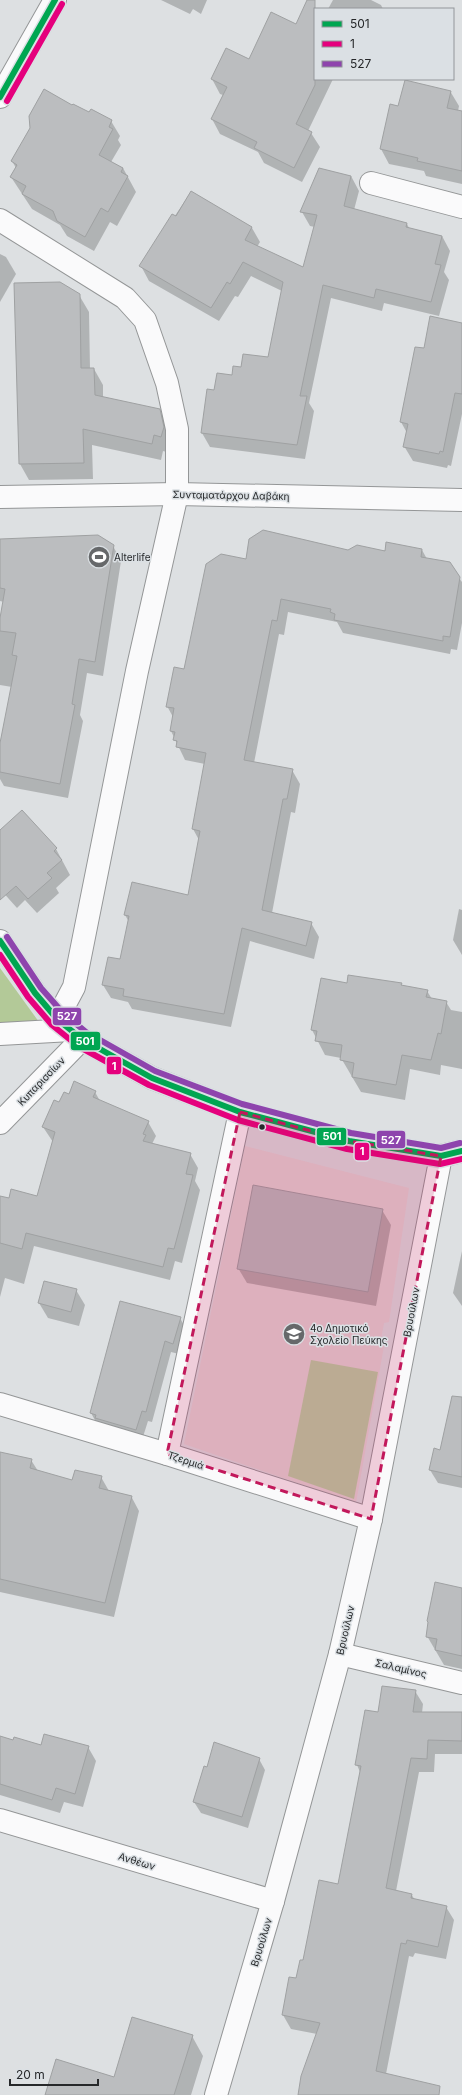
<svg xmlns="http://www.w3.org/2000/svg" width="462" height="2095" font-family="Inter,sans-serif">
  <style>
    .education { fill: #e4d6d6 }
    .green { fill: #bad0a2 }
    .forest { fill: #b3c998 }
    .shadow { fill: #0003 }
    .building { fill: #bbbdbf; stroke: #9fa1a2 }
    .lines { fill: none; stroke-linecap: round; stroke-linejoin: round }
    .street-casing { stroke: #949697; stroke-width: 24 }
    .street { stroke: #fafafb; stroke-width: 22 }
    .bus-1-casing { stroke: #dbe0e4; stroke-width: 9 }
    .bus-2-casing { stroke: #dbe0e4; stroke-width: 9 }
    .bus-3-casing { stroke: #dbe0e4; stroke-width: 9 }
    .bus-1 { stroke: #00a651; stroke-width: 6 }
    .bus-2 { stroke: #e5007d; stroke-width: 6 }
    .bus-3 { stroke: #8e44ad; stroke-width: 6 }
    .marked { fill: #c2185b; fill-opacity: 0.2; stroke: #c2185b; stroke-width: 3; stroke-dasharray: 8 5; stroke-linejoin: round }
    .bus-dot { fill: #26282a; stroke: #dbe0e4; stroke-width: 1.5 }
    .labels { text-anchor: middle; stroke-width: 3; stroke-linejoin: round; paint-order: stroke }
    .street-label { font-size: 10px; fill: #26282a; stroke: #dbe0e4 }
    .poi-label { font-size: 10px; fill: #26282a; stroke: #dbe0e4; text-anchor: start }
    .line-badge { stroke: #dbe0e4; stroke-width: 1.5 }
    .badge-label { font-size: 11px; text-anchor: middle; font-weight: bold; fill: #fff }
  </style>
  <rect width="100%" height="100%" fill="#dde0e2"/>
  <path class="education" d="M245 1146 409 1188 389 1322 384 1323 380 1344 384 1346 356 1503 184 1444Z"/>
  <path class="green" d="M311 1360 378 1372 354 1499 288 1476Z"/>
  <path class="forest" d="M0 968 39 1022 0 1024Z"/>
  <g class="shadow">
    <path d="M161 0H207L201 14 193 9 190 14Z"/>
    <path d="M333 0H371L381 5 383 9H328Z"/>
    <path d="M315 23V79H333L308 131 311 133 320 147 302 182 264 163 258 152 220 134 212 119 223 95 220 94 212 79 249 61 296 25Z"/>
    <path d="M450 91 459 106 458 111 462 112V184L426 176 424 171 389 164 381 149Z"/>
    <path d="M72 106 111 121 120 136 118 140 121 145 111 162 123 168 136 192 117 226 110 222 94 251 67 236 60 225 32 209 11 177 16 168 12 161Z"/>
    <path d="M351 176 359 191 354 210 407 224 409 228 442 236 450 251 444 272 449 280 439 316 384 303 382 311 331 298 309 403 314 411 305 459 210 447 202 433 215 391 242 368 269 358 282 291 251 276 238 297 235 296 219 321 149 281 141 266 191 192 252 228 260 242 257 247 304 268 315 227 310 226 302 212Z"/>
    <path d="M0 254 6 257 16 274 0 302Z"/>
    <path d="M15 284 79 295 89 312 90 369H94L103 385V398L159 410 169 427 170 453 163 451 161 460 92 445 93 479 29 480 20 464Z"/>
    <path d="M462 324V414L451 466 448 465 447 468 413 461 404 446 407 433 401 422 416 348 424 350Z"/>
    <path d="M0 540 113 546 121 561 103 676 87 673 80 715 83 721 68 798 4 786 0 779V748L12 687 0 685V624L4 602 0 601Z"/>
    <path d="M422 550 427 559 459 578 462 582V623L457 650 451 649 450 654 343 633 337 622 288 612 284 635 279 634 254 763 292 770 300 784 295 813 291 812 272 913 311 923 319 937 314 959 250 941 231 1027 132 1009 128 1002 111 998 103 985 121 960 129 922 125 915 189 896 199 840 193 829 205 764 185 760 171 731 173 717 167 706 185 670 246 560 348 551Z"/>
    <path d="M22 811 56 849 70 875 56 888 59 893 37 913 25 900 17 908 0 889V831Z"/>
    <path d="M459 909 462 910V955L453 940Z"/>
    <path d="M348 984H401L403 987 427 991 432 999 446 1002 451 1010 462 1012V1069L441 1065 440 1075 410 1069 405 1100 361 1092 341 1058 325 1055 312 1030Z"/>
    <path d="M95 1092 100 1101 148 1122 156 1136 152 1144 190 1154 198 1168 195 1181 200 1190 182 1263 175 1261 170 1280 34 1246 24 1284 5 1278 0 1297V1197L10 1200 37 1198 53 1142 43 1127 60 1104 69 1095Z"/>
    <path d="M382 1210 391 1225 376 1306 247 1283 238 1268Z"/>
    <path d="M462 1251V1306L453 1293Z"/>
    <path d="M76 1290 85 1305 79 1326 48 1318 39 1303Z"/>
    <path d="M180 1318 186 1329 179 1354 171 1352 152 1422 148 1421 142 1440 97 1424 91 1413Z"/>
    <path d="M462 1433V1488L438 1483 430 1470 441 1451Z"/>
    <path d="M0 1453 31 1460 38 1471 73 1481 101 1477 109 1491 131 1496 139 1511 114 1617 0 1592Z"/>
    <path d="M462 1589V1669L444 1665 427 1636Z"/>
    <path d="M415 1691 423 1704 422 1713H462V1754H435L434 1772H419L396 1891 411 1894 415 1900 446 1907 454 1920 446 1959 415 1953 413 1957 409 1956 386 2074 406 2095H299L317 2034 291 2029 283 2015 303 1961 339 1885 360 1772 357 1765 379 1713Z"/>
    <path d="M0 1737 42 1747H88L96 1761 83 1807 64 1802 60 1813 0 1795Z"/>
    <path d="M259 1759 265 1770 248 1828 201 1813 194 1802 207 1768Z"/>
    <path d="M192 2036 203 2056 191 2095H46L115 2078Z"/>
  </g>
  <g class="building">
    <path d="M307 0H315V85L296 124 312 132 294 168 254 148 257 142 211 119 227 87 211 79 226 48 249 59 271 12 296 24Z"/>
    <path d="M405 80 451 91 447 108 462 111V171L417 161 418 158 380 149 390 104 398 106Z"/>
    <path d="M44 89 72 105 73 104 89 112 91 109 112 120 109 127 113 129 99 155 123 168 121 172 128 176 108 212 101 208 85 237 57 221 53 211 22 194 26 186 10 177 17 165 11 161 30 128 29 116Z"/>
    <path d="M319 168 351 176 344 206 407 223 406 227 442 236 435 264 441 265 431 302 376 289 374 298 323 285 300 396H307L297 445 201 433 207 389 214 390 217 373 232 375 233 366 241 367 243 354 268 357 283 282 243 262 230 284 227 282 211 308 139 266 172 214 176 216 191 191 252 227 245 240 303 267 317 215 300 212Z"/>
    <path d="M60 282 80 294 81 368H94L95 395 160 409 164 427 161 437 154 435 152 444 83 429 84 463 19 464 14 283Z"/>
    <path d="M430 316 462 323V394L455 393 443 452 440 451 439 454 403 447 408 424 400 422 415 347 424 348Z"/>
    <path d="M263 530 348 550 357 545 385 551 386 542 422 549 421 557 450 562 460 577 450 637 443 636V641L334 620 335 614 330 612 331 609 281 599 277 621 272 620 244 760 293 769 287 799H283L262 910 312 922 306 946 242 928 224 1014 123 996 124 989 102 985 108 957 120 959 129 916 124 915 132 882 188 895 200 831 192 829 206 753 176 747 177 741 173 740 175 732 170 731 174 708 166 707 174 667 184 669 206 564 221 554 246 559 249 539Z"/>
    <path d="M98 535 114 545 95 662 79 659 72 704 75 705 60 784 0 772V743L17 656 12 655 16 633 0 631V618L5 589 0 588V539Z"/>
    <path d="M22 810 57 848 54 851 62 860 47 873 52 878 28 899 16 886 0 900V830Z"/>
    <path d="M348 975 402 983 401 985 428 990 426 997 447 1001 441 1034 438 1033 431 1060 402 1055 396 1085 352 1077 354 1063 340 1060 342 1045 315 1041 317 1031 311 1030 321 978 347 983Z"/>
    <path d="M74 1081 96 1091 93 1097 149 1121 143 1134 146 1135 143 1141 191 1153 186 1174 193 1175 181 1223 174 1249 168 1248 163 1267 26 1233 22 1249 0 1243V1196L9 1198 11 1189 37 1196 55 1132 42 1127 54 1100 59 1102 64 1092 69 1094Z"/>
    <path d="M253 1185 383 1209 368 1292 237 1269Z"/>
    <path d="M44 1281 77 1289 71 1312 38 1303Z"/>
    <path d="M120 1301 181 1317 173 1344 165 1341 146 1412 142 1411 136 1430 95 1418 96 1415 90 1413Z"/>
    <path d="M452 1396 462 1397V1477L429 1470 434 1448 440 1450Z"/>
    <path d="M0 1452 32 1459 30 1468 72 1480 75 1470 102 1476 99 1488 132 1496 105 1603 0 1579Z"/>
    <path d="M435 1582 462 1588V1656L435 1650 437 1639 426 1637 428 1622 427 1621Z"/>
    <path d="M382 1686 416 1690 413 1712H462V1741L428 1740 427 1759 411 1758 386 1888 412 1894 411 1898 447 1906 438 1947 407 1940 406 1944 401 1943 376 2071 440 2086 439 2095H298L301 2076 320 2023 282 2015 289 1977 296 1978 300 1960H303L319 1880 338 1884 361 1766 355 1765 365 1710 378 1712Z"/>
    <path d="M44 1734 89 1746 75 1794 56 1788 52 1800 0 1784V1736L13 1740 14 1737 41 1745Z"/>
    <path d="M214 1742 260 1758 242 1817 193 1802 204 1766 207 1767Z"/>
    <path d="M132 2017 193 2035 174 2095H45L56 2059 114 2077Z"/>
  </g>
  <g class="lines">
    <g class="street-casing">
      <g id="street">
        <path d="M0 97 55 0"/>
        <path d="M371 183 462 207"/>
        <path d="M0 220 125 298 145 320 167 383 177 429V494L137 671 74 987 57 1019"/>
        <path d="M0 497 177 494 462 500"/>
        <path d="M0 941 35 993 57 1019 82 1039 152 1078 240 1112 349 1141 441 1156 462 1151"/>
        <path d="M0 1034 71 1030"/>
        <path d="M0 1123 82 1039"/>
        <path d="M0 1404 167 1454 371 1519"/>
        <path d="M167 1454 240 1112"/>
        <path d="M340 1654 462 1683"/>
        <path d="M0 1820 273 1901"/>
        <path d="M216 2095 273 1901 340 1654 371 1519 441 1156"/>
      </g>
    </g>
    <use href="#street" class="street"/>
    <g class="bus-1-casing">
      <g id="bus-1">
        <path d="M0 97 55 0"/>
        <path d="M0 941 35 993 57 1019 82 1039 152 1078 240 1112 349 1141 441 1156 462 1151"/>
      </g>
    </g>
    <g class="bus-2-casing">
      <g id="bus-2">
        <path d="M7 101 62 4"/>
        <path d="M0 955 28 997 52 1025 78 1046 149 1085 238 1120 347 1149 440 1164 462 1159"/>
      </g>
    </g>
    <g class="bus-3-casing">
      <path id="bus-3" d="M7 937 41 988 63 1013 86 1032 155 1071 242 1104 351 1133 441 1148 460 1143"/>
    </g>
    <use href="#bus-1" class="bus-1"/>
    <use href="#bus-2" class="bus-2"/>
    <use href="#bus-3" class="bus-3"/>
  </g>
  <path class="marked" d="M240 1112 349 1141 441 1156 371 1519 167 1454Z"/>
  <defs>
    <g id="stadium-disc" transform="scale(1.15)"><circle r="9.5" fill="#66686a" stroke="#dbe0e4"/><path d="M0-5a6.5 5 0 1 0 0 10a6.5 5 0 1 0 0-10ZM-3.5-1.8h7v3.6h-7Z" fill="#fff"/></g>
    <g id="school-disc" transform="scale(1.15)"><circle r="9.5" fill="#66686a" stroke="#dbe0e4"/><path d="M0-5L7-2L0 1L-7-2ZM-4 1L0 2.5L4 1V4Q0 6-4 4Z" fill="#fff"/></g>
  </defs>
  <g fill-rule="evenodd">
    <use href="#stadium-disc" x="99" y="557"/>
    <use href="#school-disc" x="294" y="1334"/>
  </g>
  <circle class="bus-dot" cx="262" cy="1127" r="3.5"/>
  <g class="labels">
    <g class="street-label">
      <text transform="translate(231 495) rotate(1)" y="4">Συνταματάρχου Δαβάκη</text>
      <text transform="translate(41 1081) rotate(-46)" y="4">Κυπαρισσίων</text>
      <text transform="translate(411 1312) rotate(-79)" y="4">Βρυούλων</text>
      <text transform="translate(186 1460) rotate(18)" y="4">Τζερμιά</text>
      <text transform="translate(345 1630) rotate(-77)" y="4">Βρυούλων</text>
      <text transform="translate(401 1668) rotate(13)" y="4">Σαλαμίνος</text>
      <text transform="translate(137 1861) rotate(17)" y="4">Ανθέων</text>
      <text transform="translate(261 1942) rotate(-73)" y="4">Βρυούλων</text>
    </g>
    <g class="poi-label">
      <text x="114" y="561">Alterlife</text>
      <text x="310" y="1332">4o Δημοτικό<tspan x="310" dy="12">Σχολείο Πεύκης</tspan></text>
    </g>
  </g>
  <g class="line-badge">
    <rect x="52" y="1007" width="30" height="19" rx="4" fill="#8e44ad"/>
    <rect x="70" y="1031" width="31" height="20" rx="4" fill="#00a651"/>
    <rect x="106" y="1056" width="16" height="19" rx="4" fill="#e5007d"/>
    <rect x="316" y="1127" width="31" height="19" rx="4" fill="#00a651"/>
    <rect x="376" y="1130" width="30" height="19" rx="4" fill="#8e44ad"/>
    <rect x="354" y="1142" width="16" height="19" rx="4" fill="#e5007d"/>
  </g>
  <g class="badge-label">
    <text x="67" y="1020">527</text>
    <text x="85" y="1045">501</text>
    <text x="114" y="1070">1</text>
    <text x="332" y="1140">501</text>
    <text x="391" y="1144">527</text>
    <text x="362" y="1155">1</text>
  </g>
  <rect x="314" y="8" width="140" height="72" fill="#dbe0e4" stroke="#93969a"/>
  <rect x="322" y="21" width="20" height="6" fill="#00a651" stroke="#93969a"/>
  <text x="350" y="28" font-size="12" fill="#26282a">501</text>
  <rect x="322" y="41" width="20" height="6" fill="#e5007d" stroke="#93969a"/>
  <text x="350" y="48" font-size="12" fill="#26282a">1</text>
  <rect x="322" y="61" width="20" height="6" fill="#8e44ad" stroke="#93969a"/>
  <text x="350" y="68" font-size="12" fill="#26282a">527</text>
  <path d="M10 2079v6h88v-6" fill="none" stroke="#26282a" stroke-width="2"/>
  <text x="16" y="2079" font-size="12" fill="#26282a" stroke="#dbe0e4" stroke-width="3" paint-order="stroke">20 m</text>
</svg>
